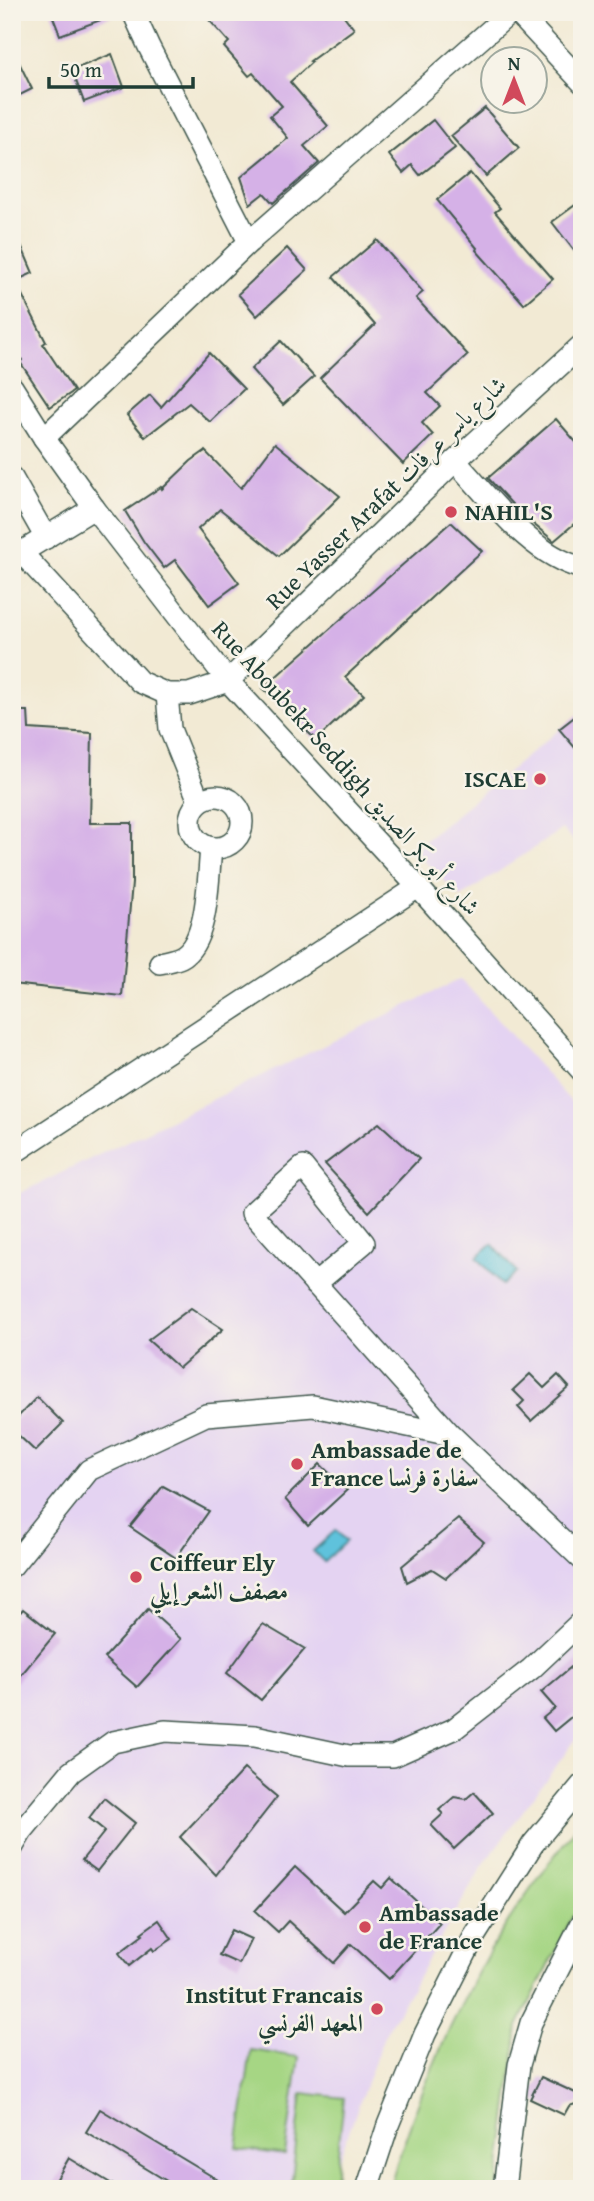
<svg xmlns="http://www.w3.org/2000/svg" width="594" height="2201" font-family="'Gentium Book Plus',Amiri,serif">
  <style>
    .built { fill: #e4d3f2 }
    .green { fill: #a6d684; stroke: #628a5c; stroke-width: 2 }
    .water { fill: #5ec2dc; stroke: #3e8088; stroke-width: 2 }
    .building { fill: #d5b1e7 }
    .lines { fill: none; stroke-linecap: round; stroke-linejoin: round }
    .minor-casing { stroke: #3f574c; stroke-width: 24 }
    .minor { stroke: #fff; stroke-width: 21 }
    .poi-dot { fill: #d1495b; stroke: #f7f3e8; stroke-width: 2.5 }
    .labels { text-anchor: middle; stroke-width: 5; stroke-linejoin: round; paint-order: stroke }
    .street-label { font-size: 24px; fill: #1f3d34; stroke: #f7f3e8 }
    .poi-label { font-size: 24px; font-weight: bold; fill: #1f3d34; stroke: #f7f3e8; text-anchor: start }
  </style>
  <rect width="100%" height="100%" fill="#f7f3e8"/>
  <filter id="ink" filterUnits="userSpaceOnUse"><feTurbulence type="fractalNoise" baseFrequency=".0143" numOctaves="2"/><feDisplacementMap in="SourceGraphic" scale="14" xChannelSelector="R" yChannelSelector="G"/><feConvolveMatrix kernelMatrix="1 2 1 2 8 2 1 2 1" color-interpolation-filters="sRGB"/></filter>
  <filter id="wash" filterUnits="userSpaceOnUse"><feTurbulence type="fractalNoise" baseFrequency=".00686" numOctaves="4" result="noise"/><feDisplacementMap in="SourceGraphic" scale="28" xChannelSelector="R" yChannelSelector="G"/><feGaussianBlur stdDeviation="1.57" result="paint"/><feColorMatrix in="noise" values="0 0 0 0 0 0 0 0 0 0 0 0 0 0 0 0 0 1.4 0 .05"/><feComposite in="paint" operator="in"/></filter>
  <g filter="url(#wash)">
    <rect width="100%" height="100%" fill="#f2ead4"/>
    <g class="built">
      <path d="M582 711V850L562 829 461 897 413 850Z"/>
      <path d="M461 979 582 1114V1731L483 1865 384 2036 328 2189H12V1197Z"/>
    </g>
    <g class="green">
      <path d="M582 1820V1907L573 1915 518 2026 497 2189H389C413 2109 446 2029 487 1956 514 1909 548 1863 582 1820Z"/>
      <path d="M251 2050 299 2057 285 2155 237 2148Z"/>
      <path d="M302 2093 344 2098 334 2189H291Z"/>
    </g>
    <g class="water">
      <path d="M492 1244 517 1272 502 1285 477 1257Z"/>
      <path d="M336 1530 346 1541 324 1562 313 1551Z"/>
    </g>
    <g id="blocks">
      <g class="building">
        <path d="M51 12H116L117 14 60 35Z"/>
        <path d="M202 12H341L354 29 310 61 312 62 290 82 328 126 304 146 319 163 273 203 264 193 250 204 241 177 288 138 270 116 282 106 253 73 249 76 224 47 229 42Z"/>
        <path d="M12 48 32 89 12 99Z"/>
        <path d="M112 54 124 87 84 102 72 70Z"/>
        <path d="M485 108 519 148 486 176 451 136Z"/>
        <path d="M433 120 455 148 420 175 412 165 403 173 389 155Z"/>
        <path d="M470 173 500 208 495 212 553 279 524 304 476 250 477 248 437 200Z"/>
        <path d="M582 200V261L552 222Z"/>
        <path d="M12 224 33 273 15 281 46 342 43 344 74 391 50 407 20 362 22 360 12 340Z"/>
        <path d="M377 240 423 292 416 298 468 355 427 393 440 406 422 423 433 435 403 464 320 378 375 325 333 277Z"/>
        <path d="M287 248 307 270 257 316 238 294Z"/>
        <path d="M281 341 314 377 283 405 251 369Z"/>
        <path d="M209 353 244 389 210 422 189 403 145 437 127 415 150 395 161 407Z"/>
        <path d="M556 419 582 449V517L554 541 521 514 488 478Z"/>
        <path d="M275 443 340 496 279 556 220 509 198 529 239 583 209 605 175 560 164 568 144 542 125 511 161 487 162 489 191 461 205 451 241 488Z"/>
        <path d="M451 522 482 551 345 677 364 695 316 740 263 688Z"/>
        <path d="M12 711H28L29 729 92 733 90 823H132V883L122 996 12 984Z"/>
        <path d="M582 711V756L559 729Z"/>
        <path d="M379 1123 419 1159 369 1212 325 1164Z"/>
        <path d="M191 1308 223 1329 179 1368 148 1340Z"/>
        <path d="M530 1374 544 1388 558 1375 569 1387 531 1421 518 1407 524 1401 513 1390Z"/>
        <path d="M37 1397 63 1423 35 1451 12 1429V1423Z"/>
        <path d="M320 1464 347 1490 308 1526 285 1499Z"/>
        <path d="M163 1486 209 1511 176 1558 130 1527Z"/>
        <path d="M458 1519 484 1542 446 1578 432 1569 407 1582 402 1566Z"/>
        <path d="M23 1609 55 1634 12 1686V1622Z"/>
        <path d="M148 1609 181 1639 137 1687 104 1658Z"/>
        <path d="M263 1624 305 1649 261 1700 227 1673Z"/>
        <path d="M582 1658V1708L554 1731 543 1718 555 1708 541 1692Z"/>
        <path d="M244 1769 277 1797 216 1875 180 1837Z"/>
        <path d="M474 1792 493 1813 454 1849 431 1825 443 1814 439 1810 454 1797 466 1799Z"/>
        <path d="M104 1798 135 1823 97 1871 82 1860 105 1831 89 1818Z"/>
        <path d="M295 1867 344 1912 374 1881 382 1888 391 1878 440 1923 389 1979 351 1944 334 1963 288 1921 278 1932 255 1911Z"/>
        <path d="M159 1920 172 1939 154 1951 152 1948 129 1966 119 1953 143 1935 141 1933Z"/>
        <path d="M231 1930 251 1939 239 1964 219 1955Z"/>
        <path d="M541 2077 582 2096V2102L569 2106 564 2115 530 2099Z"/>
        <path d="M100 2109 233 2189H180L86 2132Z"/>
        <path d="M69 2158 120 2189H51Z"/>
      </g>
    </g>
  </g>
  <g filter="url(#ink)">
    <use href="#blocks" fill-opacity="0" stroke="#3f574c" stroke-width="2"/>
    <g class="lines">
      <g class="minor-casing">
        <g id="minor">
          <path d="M133 12 149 47 249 242"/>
          <path d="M517 12 582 82"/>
          <path d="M12 387 44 438 94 508 228 681 418 887 582 1071"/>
          <path d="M44 438 249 242 511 12"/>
          <path d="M455 461C491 499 529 554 582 568"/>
          <path d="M12 478 46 538"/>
          <path d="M21 552 140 682 167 694H189L228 681 455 461 582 345"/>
          <path d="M12 558 94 508"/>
          <path d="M167 694 170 729 199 801"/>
          <circle cx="216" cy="822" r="26"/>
          <path d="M160 963C167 961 175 960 181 957 209 943 208 875 211 848"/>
          <path d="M12 1154 418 887"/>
          <path d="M315 1284 364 1243 303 1167 252 1213 451 1435"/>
          <path d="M12 1566 89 1470 206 1415 313 1406 451 1435 582 1559"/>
          <path d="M12 1848 22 1831 71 1772 113 1742 165 1731 255 1736 349 1756H393L454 1729 531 1669 582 1621"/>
          <path d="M367 2189 388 2125 425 2034 474 1937 533 1844 582 1785"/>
          <path d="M504 2189 519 2065 531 2023 582 1923"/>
        </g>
      </g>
      <use href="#minor" class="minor"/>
    </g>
  </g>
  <g class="poi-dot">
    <circle cx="451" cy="512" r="7"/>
    <circle cx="540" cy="779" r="7"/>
    <circle cx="297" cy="1464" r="7"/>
    <circle cx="136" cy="1577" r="7"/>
    <circle cx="365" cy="1927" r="7"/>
    <circle cx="377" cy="2009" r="7"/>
  </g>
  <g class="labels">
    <g class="street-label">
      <text transform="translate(386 493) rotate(-44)" y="8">Rue Yasser Arafat شارع ياسر عرفات</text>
      <text transform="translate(346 768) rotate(48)" y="8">Rue Aboubekr Seddigh شارع أبو بكر الصديق</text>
    </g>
    <g class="poi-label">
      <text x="465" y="520">NAHIL'S</text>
      <text x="526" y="787" text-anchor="end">ISCAE</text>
      <text x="311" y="1458">Ambassade de<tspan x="311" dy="28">France سفارة فرنسا</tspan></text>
      <text x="150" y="1571">Coiffeur Ely<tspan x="150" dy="28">مصفف الشعر إيلي</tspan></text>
      <text x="379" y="1921">Ambassade<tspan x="379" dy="28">de France</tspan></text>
      <text x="363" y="2003" text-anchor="end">Institut Francais<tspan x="363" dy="28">المعهد الفرنسي</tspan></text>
    </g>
  </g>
  <rect width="594" height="2201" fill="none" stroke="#f7f3e8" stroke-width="42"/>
  <g transform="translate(514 80)"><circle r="33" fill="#f7f3e8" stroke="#a1aaa0" stroke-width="2"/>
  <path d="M0-5L12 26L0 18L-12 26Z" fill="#d1495b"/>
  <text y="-10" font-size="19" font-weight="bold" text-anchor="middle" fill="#1f3d34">N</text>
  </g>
  <path d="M49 77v10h144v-10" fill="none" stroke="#1f3d34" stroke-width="3.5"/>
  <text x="60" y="77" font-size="21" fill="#1f3d34" stroke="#f7f3e8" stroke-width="5" paint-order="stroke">50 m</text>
</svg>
